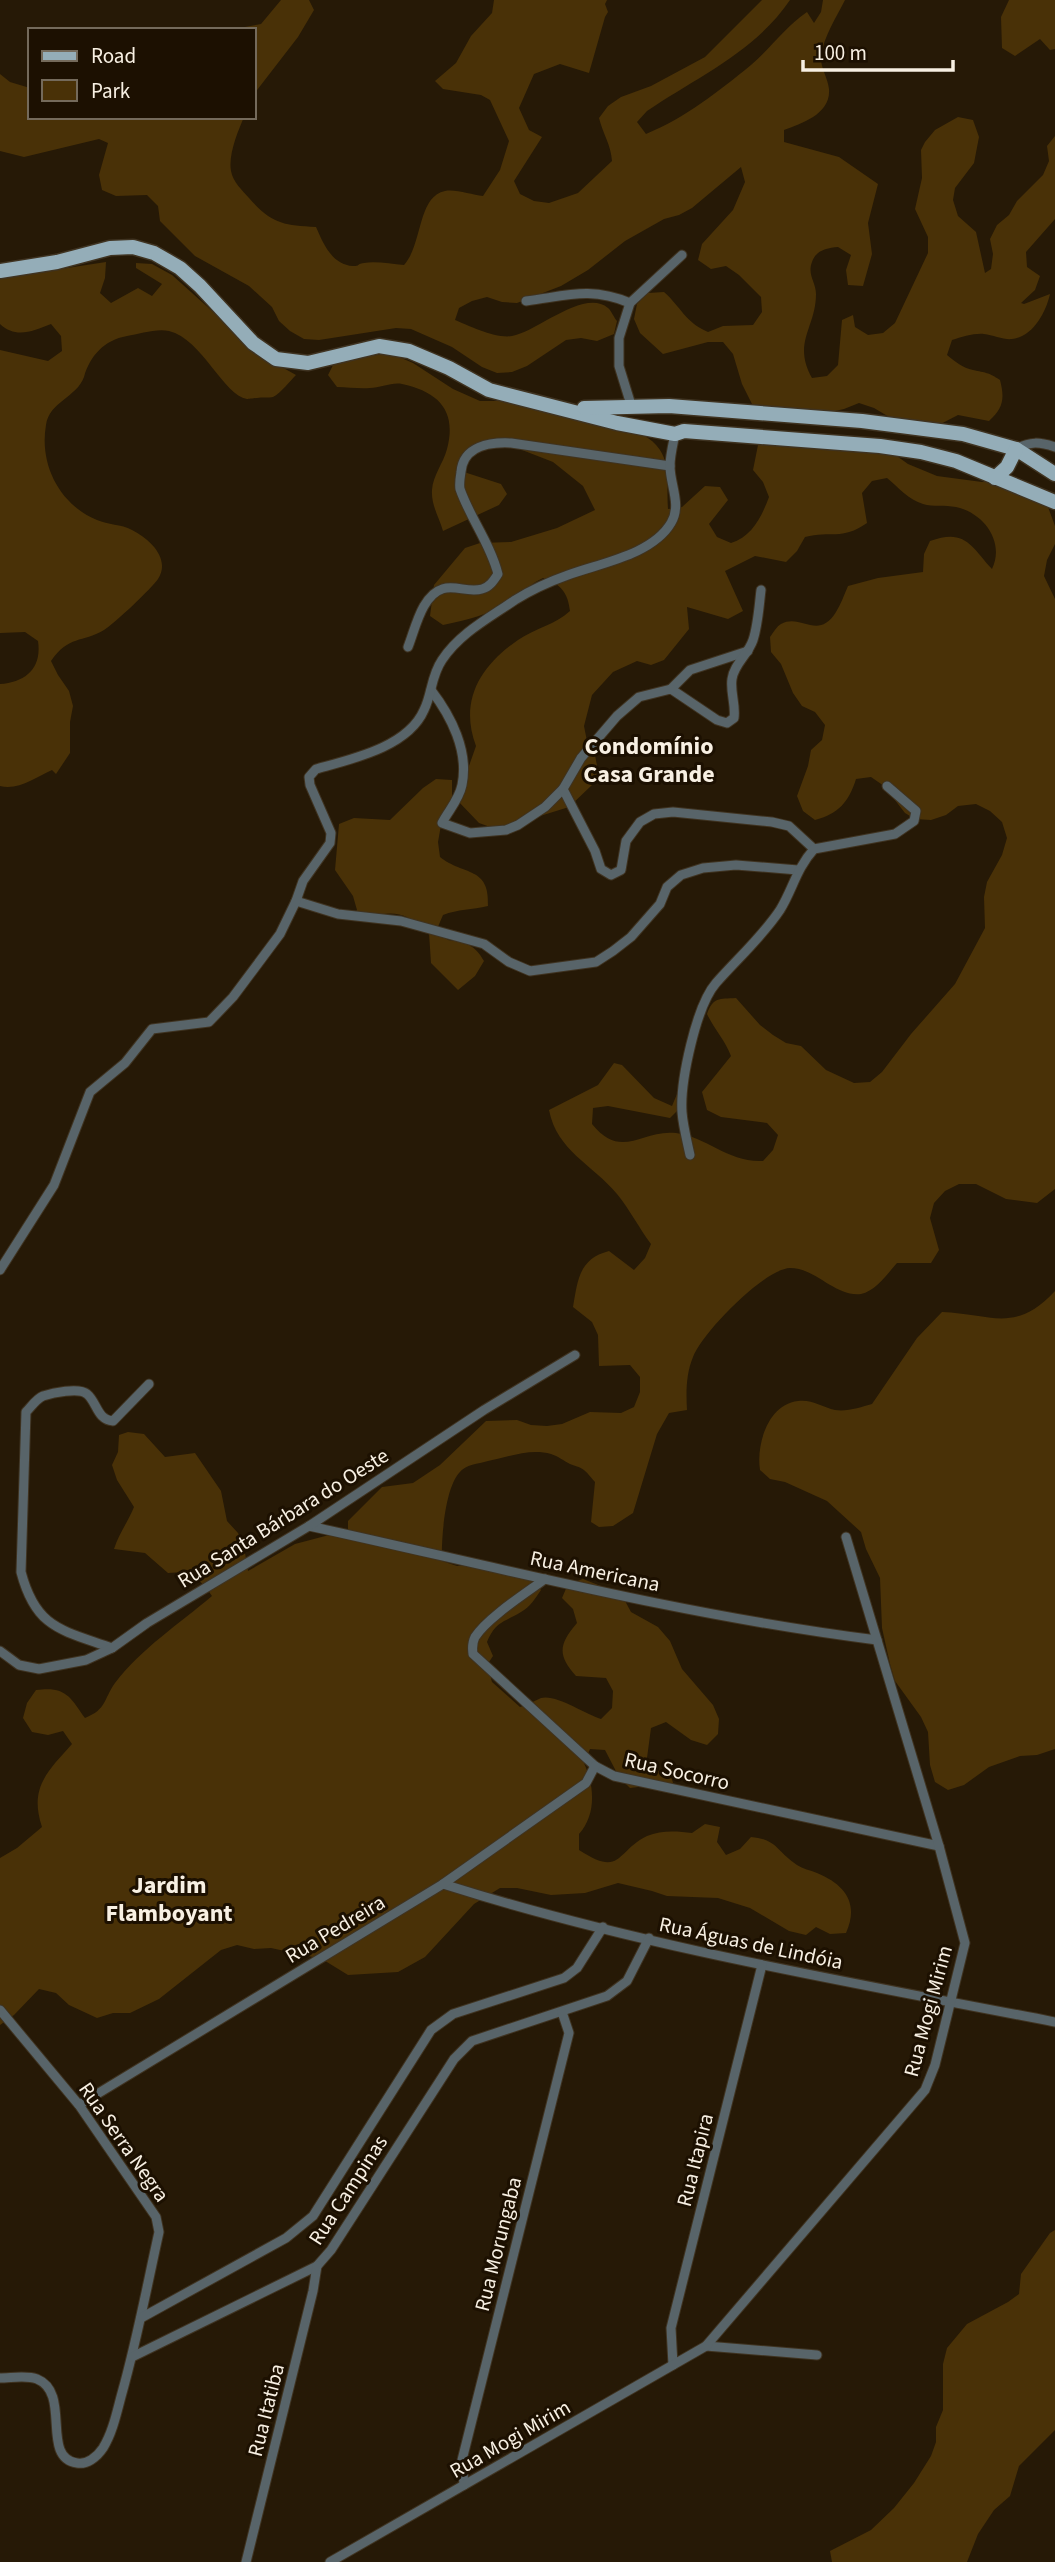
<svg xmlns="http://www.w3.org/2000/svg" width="1055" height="2562" font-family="'Source Sans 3',sans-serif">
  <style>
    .green { fill: #493107 }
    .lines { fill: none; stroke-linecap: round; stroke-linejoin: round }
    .street-casing { stroke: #3f3321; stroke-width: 11 }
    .primary-casing { stroke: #3f3321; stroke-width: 17 }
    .street { stroke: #586469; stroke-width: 9 }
    .primary { stroke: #94adb8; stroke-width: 14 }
    .labels { text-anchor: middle; stroke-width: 6; stroke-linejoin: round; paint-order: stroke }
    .street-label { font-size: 21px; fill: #f8f0e3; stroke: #1c1001 }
    .quarter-label { font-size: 24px; font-weight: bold; fill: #f8f0e3; stroke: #1c1001 }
  </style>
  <rect width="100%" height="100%" fill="#261906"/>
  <g class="green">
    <path d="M281 0H309L314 10 298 37 254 94V30H228L261 24Z"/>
    <path d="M494 0H607L605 4 608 12 605 17 589 73 560 64 534 74 519 108 529 130 542 137 514 181 520 194 534 201 549 203 578 193 612 161C611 145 603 134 599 118L608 106 621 97 651 86 705 57 762 0H790C755 52 697 77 647 111L637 122 646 134C685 118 719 91 751 65 771 48 785 27 807 12L814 23 821 12 823 0H845C836 18 824 36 821 56 820 67 828 78 829 89 831 114 802 123 784 130V142L839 157 878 184 868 223 872 254 863 286 848 285 846 270 851 255 838 247C827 248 816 250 812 262 807 275 816 282 816 294 816 328 792 342 812 378L827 376 838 365 842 320 853 315 855 327 868 335 883 333 895 323 928 253V237L915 209 922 178 921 150 925 142 935 130 958 117 973 120 979 137 974 163 955 188 953 200 958 216 976 232 985 273 991 269 993 254 990 239 997 225 1009 215 1017 201 1043 175 1049 161 1047 146 1055 136V219L1026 252 1027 267 1040 276 1035 290 1021 303 1024 304 1050 294C1046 312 1033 337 1012 339 1004 340 993 335 984 334 974 333 962 337 952 340L947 355C954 361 963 368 973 370 986 373 988 372 1000 380 1005 399 1003 408 989 421L958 415 931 429 901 424 874 408 859 403 844 409 783 423 768 421 756 412 742 384 733 354 723 342H708L663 354 640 333 634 319 637 304 648 293 664 292C681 307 685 322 708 332L723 326 753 325 762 312 761 297 739 275 726 266 711 269 698 260 702 244 733 210 745 182 741 167 692 208 679 215 664 219 625 241 588 270 561 286 517 303 502 302 487 297 472 301 459 308 455 320C469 326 497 339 512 336 537 332 584 288 608 308 611 310 614 318 617 321L614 334 597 341 581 338 566 340 527 366 512 372 497 373 482 367 452 347 411 329 396 328 319 340 304 339 290 331 279 321 272 307 249 286 195 256 160 221 158 206 147 195 116 196 102 190 99 175 108 143 99 139 24 157 0 151V74L10 82 30 88V117H244C238 131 228 155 231 171 233 182 242 190 249 198 272 224 283 225 316 227 323 243 332 265 353 266 362 266 355 264 364 263 376 261 391 264 404 265 423 244 417 197 445 191 456 189 472 195 483 196L500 170 509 141 490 100 481 95 443 89 435 81 456 63 471 36 492 13Z"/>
    <path d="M1009 0H1055V49L1050 50 1040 39 1015 56 1002 48 1001 17Z"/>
    <path d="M106 262 105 278 100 293 111 303 138 288 152 296 162 284 136 268V263L152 264 172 275 262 356 296 375C290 381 281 393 273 397 269 398 262 397 257 398 256 398 248 399 247 399 224 396 202 339 169 331 157 328 139 334 127 336 104 340 90 356 84 377 77 397 49 402 46 425 39 465 60 505 97 520 108 525 121 524 132 530 150 539 171 559 158 579 152 588 114 624 104 630 82 643 69 635 51 661L58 675 69 691 73 706 70 722V753L56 774 52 770C36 777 18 791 0 786V684C26 682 42 668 38 641L25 632 0 633V350L48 361 62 351 61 336 51 324C33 331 16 339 0 324V274H28Z"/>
    <path d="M384 354 399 357 413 363 453 389 480 401H511L635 431C674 448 666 472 668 509L682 507 705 486 720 487 728 500 709 524 717 537 731 543C752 536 761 518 769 497L763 482 753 470 758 445 774 439 894 454 908 464 937 476 982 482 998 480 1039 495 1048 507 1055 526V544L1047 560 1044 576 1055 599V1189L1037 1203 1006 1199 976 1184H959L945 1191 934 1203 930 1218 939 1250 931 1263H897C888 1273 876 1291 861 1294 835 1297 816 1268 790 1268 764 1269 702 1333 693 1357 686 1374 686 1392 687 1410L669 1413 657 1434 633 1513 613 1526 599 1527 591 1522 595 1482C584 1469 585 1469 570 1464 564 1461 558 1456 551 1454 530 1448 509 1457 488 1461 478 1464 466 1464 459 1473 445 1489 441 1539 442 1561L457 1566 472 1565 486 1571 517 1573 532 1577 541 1590C535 1599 530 1607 521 1612 503 1623 496 1621 487 1642L493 1656 487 1665 492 1682 520 1707C527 1705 534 1701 541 1698 556 1694 585 1714 601 1719L612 1708 613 1691 606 1678 576 1676C557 1655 559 1644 577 1623L573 1609 562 1598 568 1584 583 1579 611 1590 624 1599 631 1612 658 1627 670 1641 682 1669 713 1705 719 1719 718 1734 707 1745 691 1740 666 1722 651 1728 647 1758 657 1770 671 1777 676 1791 646 1786 630 1788 619 1777 605 1750 590 1749 584 1763C595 1787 596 1815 579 1834V1850C622 1878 616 1851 647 1836 661 1830 677 1831 692 1833L705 1824 720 1827 717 1842 726 1855 740 1849 751 1837C777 1839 777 1852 797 1865 803 1869 810 1870 817 1873 846 1885 859 1904 846 1933L830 1934 816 1927 806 1935 789 1931 750 1908 718 1898 667 1896 652 1891 618 1883 585 1893 551 1895 517 1888H500L474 1904 425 1957 398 1972 348 1975 322 1959 271 1948 254 1949 237 1945 221 1950 159 1999 130 2013H113L97 2018 69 2005 56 1993 39 1989 14 2015 0 2025V1858L17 1848 42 1827C29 1788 47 1772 72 1744L63 1731 48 1735 32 1732 23 1718 27 1703 36 1690C65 1686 70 1696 85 1718 107 1709 103 1700 115 1683 142 1648 179 1624 212 1596 201 1579 189 1570 168 1573L145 1553 114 1549C119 1533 128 1522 134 1507L117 1480 112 1465 118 1452 119 1435 128 1432 144 1434 165 1457 195 1453 221 1491 227 1521 238 1533 244 1547 248 1571 295 1544 348 1530V1521L382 1487 413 1483 440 1465 486 1421 517 1420 531 1425 547 1426 562 1424 590 1412 621 1413 634 1407 640 1392V1377L630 1365 599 1366 598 1335 592 1322 573 1307C578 1279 579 1259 609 1251L634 1270 645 1258 651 1244C639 1228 630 1210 617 1194 592 1164 557 1151 549 1110L598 1085 614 1063 622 1065 654 1098 672 1106 677 1094 681 1107 670 1118 608 1106 593 1108 592 1124C622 1161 641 1129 676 1133 707 1137 729 1163 763 1161L773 1150 778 1135 767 1123 721 1117 707 1110 702 1092 731 1056C725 1040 714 1029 707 1014 713 997 719 999 736 998L760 1025 773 1035 786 1043 801 1046 826 1070 854 1083 870 1082 882 1072 911 1034 955 984 985 928 984 897 987 882 1002 855 1007 838 1002 822 990 811 976 804 958 806 946 815 931 820 915 819 905 813 884 786 871 777 856 779C849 802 838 814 815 820L803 811 797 796 808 766 811 750 822 740 825 725 815 712 802 706 793 693 781 664 771 652 770 637C773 633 777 626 781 624 801 613 818 641 836 612 841 604 844 595 848 586L878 578 923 572 924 554 930 541C965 528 971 546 992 569 1005 542 984 513 956 507 945 505 933 507 923 504 909 500 898 487 887 478L872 481 862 493 867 523C841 541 831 530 805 537L797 551 786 562 755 556 725 571 743 611 728 619 687 607 689 629 664 660 651 665 637 661 613 672 592 695 584 726 587 741 595 755 598 771 592 785 569 807 508 826 493 828 479 823 457 800 476 746C459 701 480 666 518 640 535 628 555 625 570 611 568 593 561 584 543 578 532 583 526 590 516 597 494 613 470 620 443 625L430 616 434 585 465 548 480 543 511 542 557 528 595 510 583 486 553 462 517 448H484L462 462 464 472 501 484 507 494 499 505 443 531C439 517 431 505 432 490 433 475 443 464 447 449 457 411 439 392 402 384 392 382 380 388 370 388 359 389 348 387 337 387L328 375 335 361Z"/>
    <path d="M436 779 452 780V797L441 825 438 842 440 857C464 876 490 866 488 906 472 910 458 909 443 915L437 929 448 940C466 942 475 945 484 961L475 976 458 990 431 963 429 933C400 906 388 912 353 921L350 919 357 910 353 896 335 870 339 824 354 818 390 820 423 788Z"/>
    <path d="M1055 1291V1749L1037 1755 1020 1756 989 1767 964 1785 948 1790 935 1782 930 1765 928 1732 921 1717 895 1681 890 1664 882 1628 880 1578 866 1549 861 1532 827 1501 785 1482 770 1479 760 1470C756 1445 768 1404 798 1401 811 1399 823 1407 835 1410 847 1412 861 1407 872 1404L917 1338 942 1312C992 1314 1015 1334 1055 1291Z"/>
    <path d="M1055 2230V2430L1019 2466 1010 2496 994 2510 978 2534 967 2562H832L830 2551 871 2530 894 2508 914 2483 931 2456 936 2442V2427L943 2410V2364L947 2348 967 2324 1008 2302 1019 2294 1021 2274 1050 2233Z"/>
  </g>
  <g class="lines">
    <g class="street-casing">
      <g id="street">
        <path d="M526 301C566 296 590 286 630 303"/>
        <path d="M632 408 619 366V338L630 303 682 255"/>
        <path d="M1016 449C1030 441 1040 442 1055 447"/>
        <path d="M408 647C413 634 417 618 424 606 443 574 462 595 482 589 490 587 494 580 498 574 490 543 470 518 460 489 459 484 460 478 461 472 463 446 490 442 511 443L670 466"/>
        <path d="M671 689 690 670 748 651"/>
        <path d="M431 690C451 716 469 751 462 785 459 800 448 811 442 823L470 833 506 830 518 825 545 807 563 789 581 758 617 716 639 697 671 689 717 720 727 723 734 718C736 705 730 692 732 679 734 664 748 655 753 640 758 625 759 606 761 590"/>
        <path d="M563 789 595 851 601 869 611 875 621 870 626 841 640 822 654 814 673 812 772 822 789 826 814 849"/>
        <path d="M296 901 338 914 401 921 484 944 509 962 530 971 596 962 613 951 631 937 660 904 667 887 681 875 703 868 736 865 798 870"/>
        <path d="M690 1155C687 1141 683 1126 682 1112 680 1082 696 1006 716 983 737 959 762 937 780 910 793 889 796 869 814 849L895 834 914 821 916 811 887 786"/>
        <path d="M0 1270 54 1185 90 1092 125 1063 152 1029 209 1022 233 997 280 934 296 901 303 881 330 843 331 833 310 785 309 777 316 769C352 759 408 747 424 710 432 694 431 676 442 660 460 633 489 618 515 600 531 590 551 581 568 575 600 563 652 555 671 523 682 505 670 485 670 466 670 456 673 444 675 434"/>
        <path d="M309 1526C497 1567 685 1616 877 1640"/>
        <path d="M545 1579C526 1593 487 1618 475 1637 472 1643 472 1647 473 1654L595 1766 614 1776 939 1846"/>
        <path d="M112 1648C62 1630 36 1629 21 1572L26 1412C31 1407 36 1399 43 1396 52 1393 79 1387 87 1394 97 1402 97 1420 113 1421L149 1384"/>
        <path d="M0 1651 19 1665 39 1669 86 1660 112 1648 147 1623 309 1526 484 1410 575 1355"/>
        <path d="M443 1884C642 1947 850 1982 1055 2022"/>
        <path d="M0 2010 79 2105 156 2217 159 2232C147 2286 137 2340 122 2393 117 2411 113 2432 103 2448 97 2457 87 2465 77 2463 40 2458 72 2393 37 2379 27 2375 11 2378 0 2378"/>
        <path d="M79 2105 443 1884 586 1783 595 1766"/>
        <path d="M141 2318 286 2238 313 2216 431 2030 453 2014 564 1978 577 1968 603 1927"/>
        <path d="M706 2346 817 2355"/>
        <path d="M132 2357 317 2266 331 2250 454 2059 472 2041 607 1996 627 1981 649 1938"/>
        <path d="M673 2365 671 2328 762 1965"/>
        <path d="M464 2485 462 2460 569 2033 562 2012"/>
        <path d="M246 2562 313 2291 317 2266"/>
        <path d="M330 2562 706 2346 925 2090 935 2065 965 1943 939 1846 846 1537"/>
      </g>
    </g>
    <g class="primary-casing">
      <g id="primary">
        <path d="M0 271 57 262 110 248 133 247 154 253 180 268 200 286 253 343 276 359 308 363 379 346 409 351 449 368 489 390 617 423 675 434 684 431 880 446 921 452 956 461 1055 502"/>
        <path d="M584 408 669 406 862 421 963 434 1016 449 1055 474"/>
        <path d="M995 478 1007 467 1016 449"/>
      </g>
    </g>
    <use href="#street" class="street"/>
    <use href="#primary" class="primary"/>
  </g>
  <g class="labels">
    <g class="street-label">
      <text transform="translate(283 1518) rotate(-32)" y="7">Rua Santa Bárbara do Oeste</text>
      <text transform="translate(595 1571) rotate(12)" y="7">Rua Americana</text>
      <text transform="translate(677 1771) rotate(13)" y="7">Rua Socorro</text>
      <text transform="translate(335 1929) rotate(-31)" y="7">Rua Pedreira</text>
      <text transform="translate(751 1943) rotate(12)" y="7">Rua Águas de Lindóia</text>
      <text transform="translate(928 2011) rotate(-75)" y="7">Rua Mogi Mirim</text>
      <text transform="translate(124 2142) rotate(55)" y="7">Rua Serra Negra</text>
      <text transform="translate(695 2160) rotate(-76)" y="7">Rua Itapira</text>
      <text transform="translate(348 2190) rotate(-57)" y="7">Rua Campinas</text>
      <text transform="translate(498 2244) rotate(-76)" y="7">Rua Morungaba</text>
      <text transform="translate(266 2410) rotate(-76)" y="7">Rua Itatiba</text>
      <text transform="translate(510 2439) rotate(-30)" y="7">Rua Mogi Mirim</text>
    </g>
    <g class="quarter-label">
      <text x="649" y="754">Condomínio<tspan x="649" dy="28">Casa Grande</tspan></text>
      <text x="169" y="1893">Jardim<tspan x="169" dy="28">Flamboyant</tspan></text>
    </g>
  </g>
  <rect x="28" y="28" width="228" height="91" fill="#1c1001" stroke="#746a5b" stroke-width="2"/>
  <rect x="42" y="51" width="35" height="10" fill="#94adb8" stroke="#746a5b" stroke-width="2"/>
  <text x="91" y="63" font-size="21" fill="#f8f0e3">Road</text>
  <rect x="42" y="80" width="35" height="21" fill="#493107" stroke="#746a5b" stroke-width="2"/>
  <text x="91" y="98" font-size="21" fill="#f8f0e3">Park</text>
  <path d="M803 60v10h150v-10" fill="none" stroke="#f8f0e3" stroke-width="3.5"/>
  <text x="814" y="60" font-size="21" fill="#f8f0e3" stroke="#1c1001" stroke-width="5" paint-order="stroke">100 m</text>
</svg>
